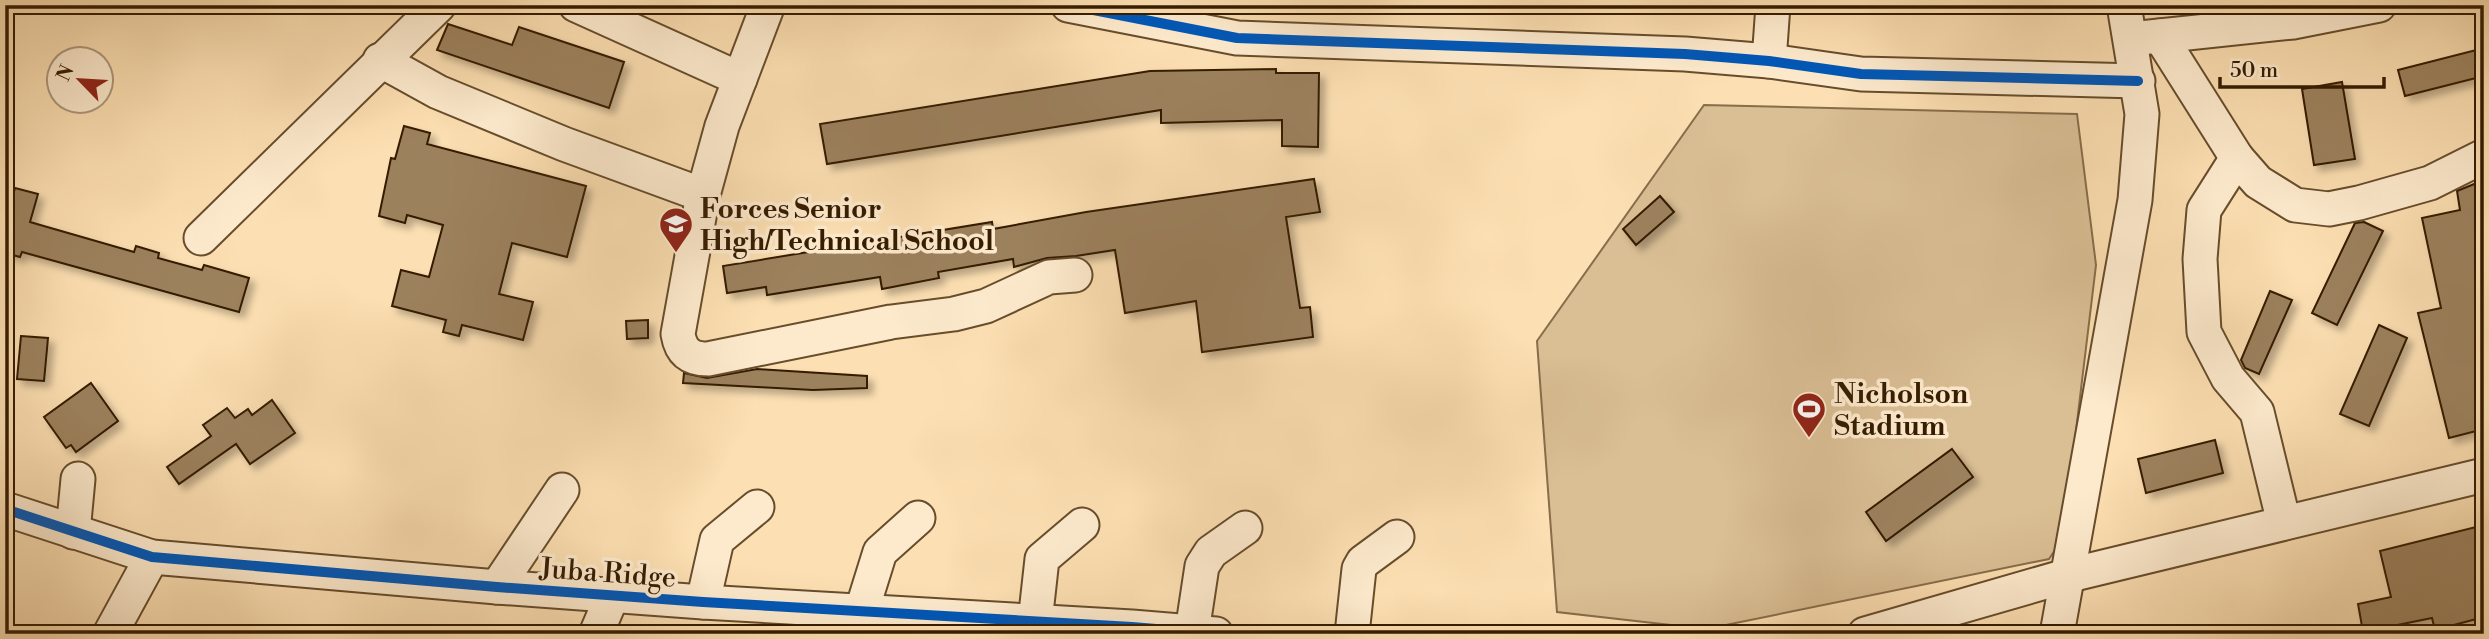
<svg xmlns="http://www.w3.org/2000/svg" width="2489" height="639" font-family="'Libre Bodoni',serif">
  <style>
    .green { fill: #dabe94; stroke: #886d4a; stroke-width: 2 }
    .building { fill: #9c815d; stroke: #351c00; stroke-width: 2; filter: url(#shadow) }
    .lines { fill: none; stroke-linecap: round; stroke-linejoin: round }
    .minor-casing { stroke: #674d2c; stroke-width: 37 }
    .minor { stroke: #fdeacd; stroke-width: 33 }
    .cycleway-casing { stroke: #fdeacd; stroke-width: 15 }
    .cycleway { stroke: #0057b8; stroke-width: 10 }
    .labels { text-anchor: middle; stroke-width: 7; stroke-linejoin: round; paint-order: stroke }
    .poi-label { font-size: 28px; font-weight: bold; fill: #351c00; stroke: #fdeacd; text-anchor: start }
    .street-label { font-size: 28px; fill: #351c00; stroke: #fdeacd }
  </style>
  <defs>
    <filter id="shadow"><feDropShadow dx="5.5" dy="5.5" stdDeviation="3.5" flood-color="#0004"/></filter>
  </defs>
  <rect width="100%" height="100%" fill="#fcdfb2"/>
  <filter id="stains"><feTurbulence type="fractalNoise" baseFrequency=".00286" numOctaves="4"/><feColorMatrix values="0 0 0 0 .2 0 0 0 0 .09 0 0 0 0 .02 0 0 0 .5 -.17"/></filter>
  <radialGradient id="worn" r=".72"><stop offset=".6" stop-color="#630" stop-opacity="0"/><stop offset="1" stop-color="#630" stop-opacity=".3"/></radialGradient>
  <path class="green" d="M1704 105 2077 114 2096 265 2063 538 2049 559 1706 629 1557 612 1537 341Z"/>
  <g class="building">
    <path d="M448 24 512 45 519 27 624 62 609 108 437 50Z"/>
    <path d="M2484 48V76L2405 96 2398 70Z"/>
    <path d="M1276 69V73H1319L1318 147 1282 146V120L1161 123V110L827 164 820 124 1150 71Z"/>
    <path d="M2342 82 2355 159 2314 165 2302 89Z"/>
    <path d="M404 126 430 133 427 144 586 186 567 257 512 243 499 294 533 302 523 340 462 325 459 336 443 332 446 320 392 306 401 270 429 277 443 225 407 215 405 223 379 216 391 158 395 159Z"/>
    <path d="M1314 179 1320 212 1286 217 1300 308 1310 307 1313 337 1202 352 1196 301 1125 313 1115 250 1076 256 1047 258 1014 267 1013 259 938 272 939 278 882 289 880 277 767 295 766 287 727 293 723 266 992 222 993 229 1086 212Z"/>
    <path d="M2484 180V429L2449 438 2418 313 2441 308 2422 218 2460 210 2457 191Z"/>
    <path d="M15 188 38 194 30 222 134 252 136 246 159 253 158 258 202 270 204 265 249 278 239 312 22 252 20 257 5 253V223Z"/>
    <path d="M1660 196 1674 212 1636 245 1623 229Z"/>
    <path d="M2364 222 2383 231 2337 325 2312 313 2355 223Z"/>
    <path d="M2270 291 2292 300 2259 374 2245 368 2241 360Z"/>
    <path d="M648 320V338L627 339 626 321Z"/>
    <path d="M2379 325 2407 338 2369 426 2340 414Z"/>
    <path d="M21 336 48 338 44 381 17 379Z"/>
    <path d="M757 369 867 376V388L813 390 683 383 684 373 707 378Z"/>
    <path d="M91 383 118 421 76 452 71 445 66 448 44 417Z"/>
    <path d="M272 400 295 433 250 464 236 444 179 484 167 467 211 436 203 425 227 408 235 418 248 409 252 415Z"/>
    <path d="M2215 440 2223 473 2146 493 2138 459Z"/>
    <path d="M1952 449 1973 477 1886 541 1866 512Z"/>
    <path d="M2484 525V617L2435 630 2432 618 2363 632 2358 604 2391 597 2380 551Z"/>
  </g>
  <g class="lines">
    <g class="minor-casing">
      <g id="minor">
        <path d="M576 5 740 79"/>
        <path d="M768 5 722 126 703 195 678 334C681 352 690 359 708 359L891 322 954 314 986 306 1049 277 1075 275"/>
        <path d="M1068 5 1237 38 1685 54 1769 61 1861 74 2138 81"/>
        <path d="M2160 36 2237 158 2258 182 2295 205 2329 209 2359 203 2430 183 2484 156"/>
        <path d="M2140 38 2293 22 2379 5"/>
        <path d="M380 60 438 92 564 144 703 195"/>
        <path d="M1769 61 1773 5"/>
        <path d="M2237 158 2204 210 2200 259 2204 332 2228 378 2257 412 2284 523"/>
        <path d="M201 238 439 5"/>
        <path d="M5 509 152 557 497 587 703 602 1132 627 1216 634"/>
        <path d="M73 532 78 479"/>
        <path d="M497 587 562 490"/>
        <path d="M703 602 717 540 757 507"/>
        <path d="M861 613 880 552 918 518"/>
        <path d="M1035 622 1042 559 1082 525"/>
        <path d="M1192 632 1202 566 1211 552 1245 528"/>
        <path d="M110 634 152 557"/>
        <path d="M596 634 613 594"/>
        <path d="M1352 634 1359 569 1363 562 1397 537"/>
        <path d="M1865 634 2066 576 2484 475"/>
        <path d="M2057 634 2135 200 2142 114 2124 5"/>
      </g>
    </g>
    <use href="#minor" class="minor"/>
    <g class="cycleway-casing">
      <g id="cycleway">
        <path d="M1068 5 1237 38 1685 54 1769 61 1861 74 2138 81"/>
        <path d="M5 509 152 557 497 587 703 602 1132 627 1216 634"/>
      </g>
    </g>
    <use href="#cycleway" class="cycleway"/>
  </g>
  <defs>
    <g id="school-pin" transform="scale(1.75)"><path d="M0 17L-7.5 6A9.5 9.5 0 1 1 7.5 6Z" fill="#8f2418" stroke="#fdeacd"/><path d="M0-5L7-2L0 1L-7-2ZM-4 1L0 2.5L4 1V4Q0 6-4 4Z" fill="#fff"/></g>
    <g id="stadium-pin" transform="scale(1.75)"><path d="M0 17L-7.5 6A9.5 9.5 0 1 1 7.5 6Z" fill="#8f2418" stroke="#fdeacd"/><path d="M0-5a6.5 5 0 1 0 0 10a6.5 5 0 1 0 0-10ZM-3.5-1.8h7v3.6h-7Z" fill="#fff"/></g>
  </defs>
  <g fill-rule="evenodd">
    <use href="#school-pin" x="676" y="224"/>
    <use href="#stadium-pin" x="1809" y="409"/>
  </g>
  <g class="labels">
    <g class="poi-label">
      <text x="700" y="218">Forces Senior<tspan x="700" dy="32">High/Technical School</tspan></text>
      <text x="1834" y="403">Nicholson<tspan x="1834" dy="32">Stadium</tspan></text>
    </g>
    <g class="street-label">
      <text transform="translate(608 572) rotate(4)" y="10">Juba Ridge</text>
    </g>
  </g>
  <rect width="2489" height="639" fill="none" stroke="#fcdfb2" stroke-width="28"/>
  <rect x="7" y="7" width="2475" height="625" fill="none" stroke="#351c00" stroke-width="3.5"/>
  <rect x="14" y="14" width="2461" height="611" fill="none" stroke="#351c00" stroke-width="2"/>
  <g transform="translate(80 80) rotate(295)"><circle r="33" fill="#fdeacd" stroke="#ad987b" stroke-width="2"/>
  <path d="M0-5L12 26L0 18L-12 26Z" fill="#8f2418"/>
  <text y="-10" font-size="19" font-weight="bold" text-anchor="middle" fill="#351c00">N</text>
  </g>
  <path d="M2220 77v10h164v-10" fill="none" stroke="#351c00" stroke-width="3.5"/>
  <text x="2230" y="77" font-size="21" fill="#351c00" stroke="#fdeacd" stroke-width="5" paint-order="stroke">50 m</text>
  <rect width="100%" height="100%" filter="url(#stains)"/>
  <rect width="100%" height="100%" fill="url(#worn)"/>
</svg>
